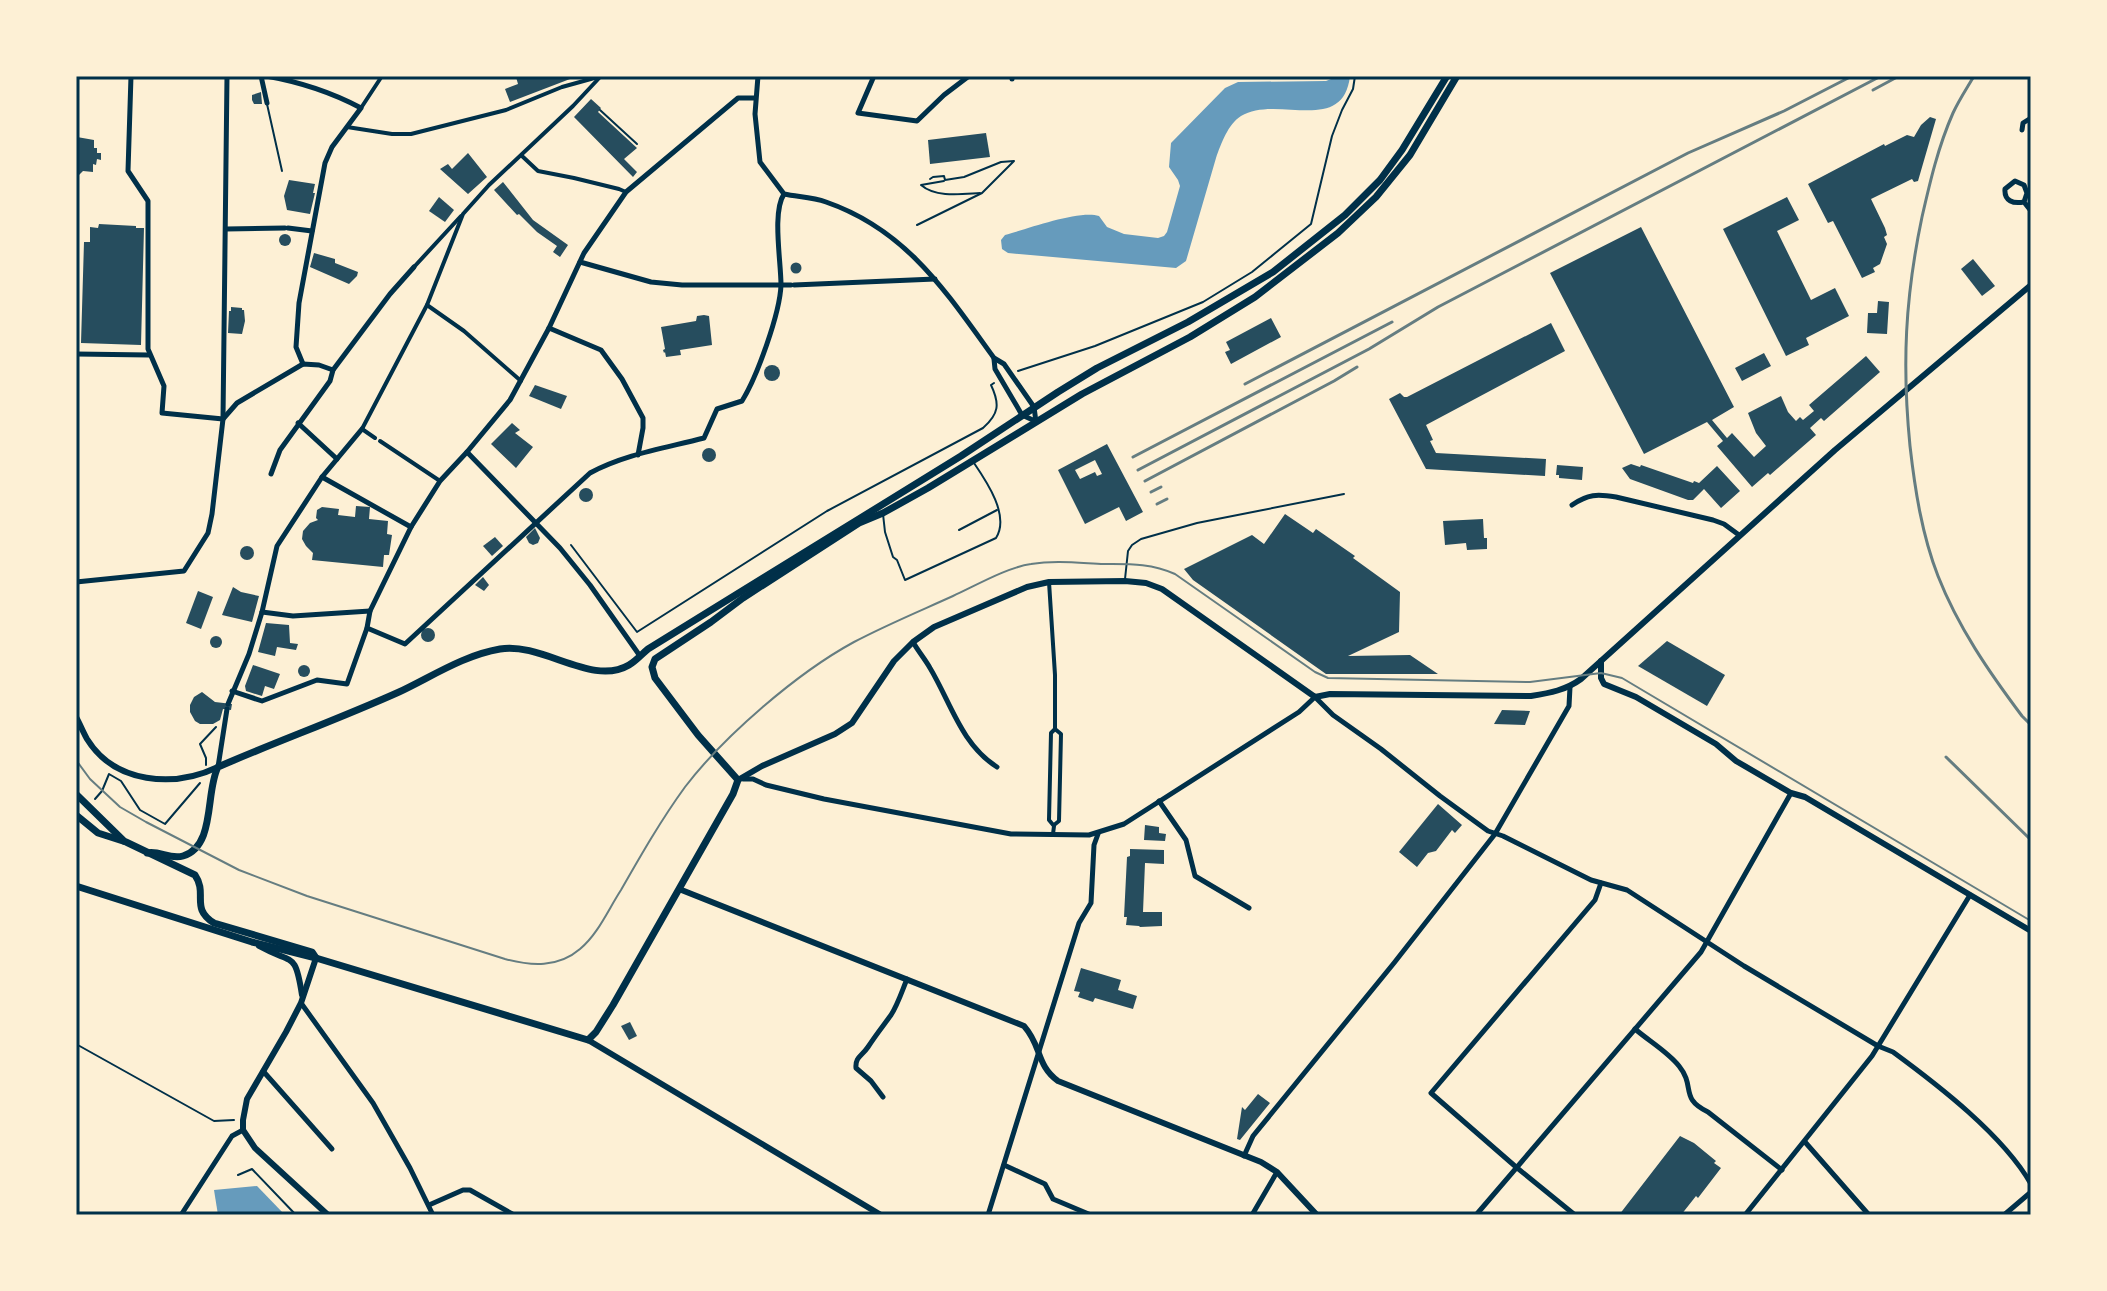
<svg xmlns="http://www.w3.org/2000/svg" width="2107" height="1291" font-family="'Source Sans 3',sans-serif">
  <style>
    .water { fill: #669bbc }
    .building { fill: #264d5e; fill-rule: evenodd }
    .lines { fill: none; stroke-linecap: round; stroke-linejoin: round }
    .path { stroke: #003049; stroke-width: 2 }
    .service { stroke: #003049; stroke-width: 2 }
    .pedestrian { stroke: #003049; stroke-width: 4 }
    .minor { stroke: #003049; stroke-width: 5 }
    .tertiary { stroke: #003049; stroke-width: 6 }
    .secondary { stroke: #003049; stroke-width: 7 }
    .tram { stroke: #657d81; stroke-width: 2 }
    .rail { stroke: #657d81; stroke-width: 3 }
    .neatline { fill: none; stroke: #003049; stroke-width: 3 }
  </style>
  <rect width="100%" height="100%" fill="#fdf0d5"/>
  <g class="water">
    <path d="M1332 76H1350C1343 136 1277 94 1241 116 1228 124 1221 144 1216 158L1186 261 1176 268 1008 253 1002 249 1001 240 1005 235C1028 229 1078 210 1099 216L1107 227 1124 234 1158 238 1164 236 1167 232 1180 186 1178 180 1169 167 1171 143 1225 88 1238 82 1326 81 1331 79Z"/>
    <path d="M257 1186 285 1215H218L214 1190Z"/>
  </g>
  <g class="building">
    <path d="M518 76H569L570 79 510 102 505 89 518 84 516 77Z"/>
    <path d="M261 92 262 104H254L252 100V95Z"/>
    <path d="M591 99 601 108 598 112 637 148 624 159 637 172 633 177 574 117Z"/>
    <path d="M1930 117 1936 119 1918 181 1914 182 1912 179 1871 199 1885 228 1887 235 1884 237 1887 244 1880 264 1873 268 1875 272 1862 278 1833 221 1828 223 1808 184 1884 144 1885 146 1907 135 1914 137 1921 125Z"/>
    <path d="M986 133 990 157 930 164 928 140Z"/>
    <path d="M77 137 94 140V148H97V153H101V160L97 159 96 165 93 164V172L83 171 79 175H76Z"/>
    <path d="M468 153 487 177 468 194 440 169 448 164 452 169Z"/>
    <path d="M289 180 315 184 313 193H315L310 214 287 210 284 196Z"/>
    <path d="M503 182 533 220 568 245 560 257 553 252 557 246 537 232 519 214 517 215 494 190Z"/>
    <path d="M439 197 454 210 445 222 429 211Z"/>
    <path d="M1787 197 1799 220 1777 231 1811 300 1835 288 1849 316 1806 338 1809 345 1786 356 1723 229Z"/>
    <path d="M99 224 136 226V228H144L141 345 81 343 84 242H90V227L98 228Z"/>
    <path d="M1641 227 1734 407 1712 420 1727 438 1732 433 1754 457 1766 446 1756 433 1748 413 1781 396 1788 412 1796 421 1800 417 1803 420 1814 411 1809 405 1866 356 1880 372 1824 421 1821 418 1810 428 1816 435 1770 475 1768 473 1752 487 1717 446 1723 441 1707 422 1644 454 1550 273Z"/>
    <circle cx="285" cy="240" r="6"/>
    <path d="M314 253 335 259V263L358 272 357 276 349 284 310 267Z"/>
    <path d="M1973 259 1995 286 1982 296 1961 269Z"/>
    <circle cx="796" cy="268" r="5.5"/>
    <path d="M1878 301 1889 302 1887 334 1867 333 1868 313H1877Z"/>
    <path d="M231 307 242 308V310H244L245 321 242 334 228 333 229 311H231Z"/>
    <path d="M704 315 709 316 712 345 680 350 681 355 666 357 665 352 664 353 663 350 665 349 661 327 696 321 697 316Z"/>
    <path d="M1271 318 1281 337 1231 364 1225 352 1230 350 1226 342Z"/>
    <path d="M1551 323 1565 351 1426 425 1433 440 1430 441 1436 453 1546 459 1545 476 1426 469 1389 399 1400 393 1404 397H1407Z"/>
    <path d="M1764 353 1771 366 1742 381 1735 368Z"/>
    <circle cx="772" cy="373" r="8"/>
    <path d="M535 385 567 396 561 409 529 396Z"/>
    <path d="M512 423 520 430 515 433 533 447 516 468 491 444Z"/>
    <path d="M1107 444 1143 512 1126 521 1119 507 1085 524 1058 470ZM1095 460 1102 474 1097 476 1095 472 1080 479 1075 470Z"/>
    <circle cx="709" cy="455" r="7"/>
    <path d="M1631 464 1640 467 1641 465 1693 483 1694 481 1699 483 1717 466 1740 491 1721 508 1704 489 1693 500H1688L1630 479 1622 468Z"/>
    <path d="M1557 465 1583 467 1582 480 1559 478V475H1556Z"/>
    <circle cx="586" cy="495" r="7"/>
    <path d="M356 506 370 507 369 519 388 521 387 534 392 535 389 555H384L383 567 312 560 313 553 306 546 302 539 303 531 310 523 318 520 316 518 317 510 322 507 339 509 338 515 355 517Z"/>
    <path d="M1285 514 1313 533 1316 529 1355 556 1353 558 1400 592 1399 632 1348 656 1410 655 1438 674H1326L1193 580 1184 569 1252 535 1264 544Z"/>
    <path d="M1483 519 1484 538H1487V549L1467 550 1466 543 1445 545 1443 521Z"/>
    <path d="M535 528 540 538 538 543 533 545 529 543 526 537Z"/>
    <path d="M495 537 503 546 492 556 483 546Z"/>
    <circle cx="247" cy="553" r="7"/>
    <path d="M483 577 489 585 484 591 475 585Z"/>
    <path d="M233 587 241 592 259 596 252 622 222 615Z"/>
    <path d="M198 591 213 597 201 629 186 623Z"/>
    <path d="M266 623 289 625 290 643 298 644 296 650 277 647 275 656 258 652Z"/>
    <circle cx="428" cy="635" r="7"/>
    <circle cx="216" cy="642" r="6"/>
    <path d="M1667 641 1725 675 1707 706 1638 666Z"/>
    <circle cx="304" cy="671" r="6"/>
    <path d="M253 665 280 674 274 689 265 686 262 696 246 691 245 686Z"/>
    <path d="M202 692 215 702 232 704 231 710 223 709 220 720 213 724H200L195 721 190 712V705L194 697Z"/>
    <path d="M1502 710 1530 711 1525 725 1494 724Z"/>
    <path d="M1438 804 1462 825 1455 833 1452 830 1436 851 1428 853 1417 867 1399 852Z"/>
    <path d="M1145 825 1159 827V833L1166 834 1165 841 1144 840Z"/>
    <path d="M1130 849 1164 850V864L1145 863 1143 912H1162V926L1140 927 1139 926 1126 925 1127 917H1124L1127 857 1130 856Z"/>
    <path d="M1081 968 1121 980 1118 990 1137 996 1133 1009 1095 998 1093 1002 1078 997 1080 992 1074 991Z"/>
    <path d="M630 1022 637 1036 629 1040 621 1026Z"/>
    <path d="M1258 1094 1270 1103 1240 1140 1237 1139 1242 1107 1245 1110Z"/>
    <path d="M1680 1136 1694 1143 1716 1161 1714 1163 1721 1168 1698 1198 1696 1196 1681 1215H1619Z"/>
  </g>
  <g class="lines">
    <g class="path">
      <path d="M600 110 637 144"/>
      <path d="M944 181 921 185C936 198 962 194 980 193"/>
      <path d="M917 225 982 193 1014 161 1001 162 964 177 945 180 944 176 933 177 930 179"/>
      <path d="M1018 371 1095 346 1203 302 1252 272 1311 224 1332 136 1342 110 1353 89 1355 76"/>
      <path d="M571 545 637 632 827 511 983 428C999 414 1000 404 991 385L994 383"/>
      <path d="M206 765V758L200 744 216 727"/>
      <path d="M95 799 102 791 109 774 121 781 140 810 165 824 200 783"/>
      <path d="M76 1044 214 1121 234 1120"/>
      <path d="M238 1175 252 1169 296 1215"/>
    </g>
    <g class="service">
      <path d="M267 104 282 171"/>
      <path d="M883 514 885 532 893 557 897 560 905 580 996 538C1010 516 987 482 974 463"/>
      <path d="M959 530 997 510"/>
      <path d="M1125 579 1128 551 1132 545 1141 539 1197 523 1344 494"/>
    </g>
    <g class="pedestrian">
      <path d="M361 108 382 76"/>
      <path d="M347 127 392 134H411L506 110 562 87 598 77"/>
      <path d="M522 156 538 171 574 178 619 189 626 192"/>
      <path d="M414 267 461 216"/>
      <path d="M427 305 464 331 521 381"/>
      <path d="M375 438 362 429 427 305 463 214 489 185 573 106 601 76"/>
      <path d="M380 441 440 481"/>
      <path d="M1049 582 1055 675V729L1051 733 1049 820 1054 826 1053 834"/>
      <path d="M1054 825 1059 821 1061 734 1055 729"/>
    </g>
    <g class="minor">
      <path d="M131 76 128 171 148 201V349L164 386 162 413 223 419 237 403 303 364 319 365 333 370"/>
      <path d="M261 76 267 103"/>
      <path d="M266 76C300 82 331 92 361 108L332 147 325 163 299 303 296 347 303 364"/>
      <path d="M758 76 755 114 760 162 784 194C798 197 812 197 826 202 907 230 946 292 994 358L1004 364 1034 407 1036 422"/>
      <path d="M874 76 858 113 917 121 944 95 969 76"/>
      <path d="M1012 76V79"/>
      <path d="M2022 130 2023 123 2031 118"/>
      <path d="M2024 202C2013 204 2004 201 2005 189L2015 181 2024 185 2027 193 2024 202 2031 211"/>
      <path d="M288 228 312 231"/>
      <path d="M226 229 285 228"/>
      <path d="M580 262 651 282 682 285H791"/>
      <path d="M794 285 935 279"/>
      <path d="M549 328 601 350 622 379 643 418V428L638 455"/>
      <path d="M76 354 149 355"/>
      <path d="M994 359 995 369 1022 415 1035 421"/>
      <path d="M298 423 337 459"/>
      <path d="M467 452 560 548 590 585 640 656"/>
      <path d="M271 474 280 450 330 381 333 370 390 294 414 267"/>
      <path d="M322 477 411 527"/>
      <path d="M1572 505C1588 494 1597 494 1616 497L1713 520 1724 524 1739 535"/>
      <path d="M76 582 184 571 208 533 212 514 223 419 227 76"/>
      <path d="M262 612 293 616 370 611"/>
      <path d="M367 628 405 644 590 473C625 454 666 448 704 438L717 409 742 401C757 377 780 313 781 285 781 261 772 212 784 194"/>
      <path d="M913 642C918 651 925 659 930 668 951 703 961 744 997 767"/>
      <path d="M232 691 262 701 317 680 347 684 367 628 370 611 411 527 440 481 467 452 510 400 549 328 584 253 626 192 738 98H755"/>
      <path d="M228 704 249 654 262 612 277 546 322 477 362 429"/>
      <path d="M218 767 227 709"/>
      <path d="M743 779H753L766 785 824 799 1011 834 1089 835 1124 824 1299 712 1315 697 1333 715 1381 749 1440 796 1488 831 1503 836 1591 880 1627 890 1744 966 1878 1046 1893 1052C1938 1085 2003 1135 2031 1184"/>
      <path d="M1159 801 1186 840 1195 876 1249 908"/>
      <path d="M301 1003 373 1103 410 1168 433 1215"/>
      <path d="M1635 1029C1649 1041 1668 1052 1679 1066 1696 1087 1679 1098 1708 1112L1782 1170"/>
      <path d="M263 1071 332 1149"/>
      <path d="M883 1097 871 1081 856 1068C855 1057 862 1056 868 1047 875 1036 883 1026 891 1015 898 1004 902 991 907 979"/>
      <path d="M1805 1142 1869 1215"/>
      <path d="M1244 1156 1253 1136 1394 963 1495 834 1569 706 1570 687"/>
      <path d="M1004 1165 1045 1184 1053 1199 1091 1215"/>
      <path d="M429 1205 463 1190H470L514 1215"/>
      <path d="M181 1215 232 1136 243 1130"/>
      <path d="M988 1215 1079 923 1091 903 1094 845 1098 834"/>
      <path d="M1252 1215 1277 1172"/>
      <path d="M1476 1215 1701 952 1791 793"/>
      <path d="M1575 1215 1516 1167 1431 1093 1595 900 1601 883"/>
      <path d="M1745 1215 1872 1056 1970 895"/>
      <path d="M2004 1215 2031 1192"/>
    </g>
    <g class="tertiary">
      <path d="M1601 661V678L1604 684 1636 697 1716 744 1736 761 1791 793 1805 797 2031 931"/>
      <path d="M76 717C80 724 83 732 87 739 115 784 174 788 218 767"/>
      <path d="M738 780 762 766 835 734 852 723 894 661 913 642 934 627 1027 587 1049 582 1125 581 1146 583 1162 589 1315 697 1330 694 1531 696C1550 693 1566 690 1581 679L1835 450 2031 285"/>
      <path d="M679 889 1024 1026C1042 1046 1036 1065 1058 1081L1261 1162 1277 1172 1317 1215"/>
      <path d="M259 946C293 965 295 950 302 995"/>
      <path d="M316 958 301 1003 286 1032 247 1099 243 1120V1130L255 1148 328 1215"/>
      <path d="M588 1040 881 1215"/>
    </g>
    <g class="secondary">
      <path d="M76 794 124 841"/>
      <path d="M76 815 98 833 126 842 195 875C208 894 190 908 214 923L312 952 316 958"/>
      <path d="M147 853C159 850 170 860 183 856 216 846 205 792 218 767 278 741 339 719 399 692 431 677 464 655 500 649 543 642 592 687 629 665 636 661 642 654 648 649L961 456 1058 392 1097 368 1188 322 1273 272 1345 215 1380 180 1402 150 1447 76"/>
      <path d="M76 886 252 942 316 958 588 1040 596 1032 613 1005 733 794 738 780 698 735 655 678 652 667 655 659 711 622 743 598 859 523 883 513 928 488 1082 394 1190 337 1255 297 1338 233 1376 197 1410 155 1457 76"/>
    </g>
    <path class="tram" d="M76 760 90 779 120 807 146 822 239 870 307 896 505 959C531 966 558 968 580 949 598 934 608 910 621 890 641 855 661 820 685 787 724 736 797 673 854 642 886 625 920 611 953 596 975 586 1008 567 1031 564 1055 560 1080 563 1104 564 1129 564 1151 563 1175 574L1315 672 1328 678 1530 682 1601 673 1622 678 2031 921"/>
    <g class="rail">
      <path d="M1974 76C1967 88 1959 100 1953 113 1938 147 1930 182 1922 217 1905 298 1902 365 1910 446 1915 490 1922 535 1938 576 1958 627 1989 672 2022 716L2031 725"/>
      <path d="M1873 90 1899 76"/>
      <path d="M1245 384 1688 153 1784 111 1852 76"/>
      <path d="M1133 457 1392 322"/>
      <path d="M1138 470 1369 349 1438 307 1881 76"/>
      <path d="M1145 481 1334 381 1357 367"/>
      <path d="M1151 492 1161 487"/>
      <path d="M1157 504 1167 499"/>
      <path d="M1946 757 2031 840"/>
    </g>
  </g>
  <rect width="2107" height="1291" fill="none" stroke="#fdf0d5" stroke-width="156"/>
  <rect x="78" y="78" width="1951" height="1135" class="neatline"/>
</svg>
